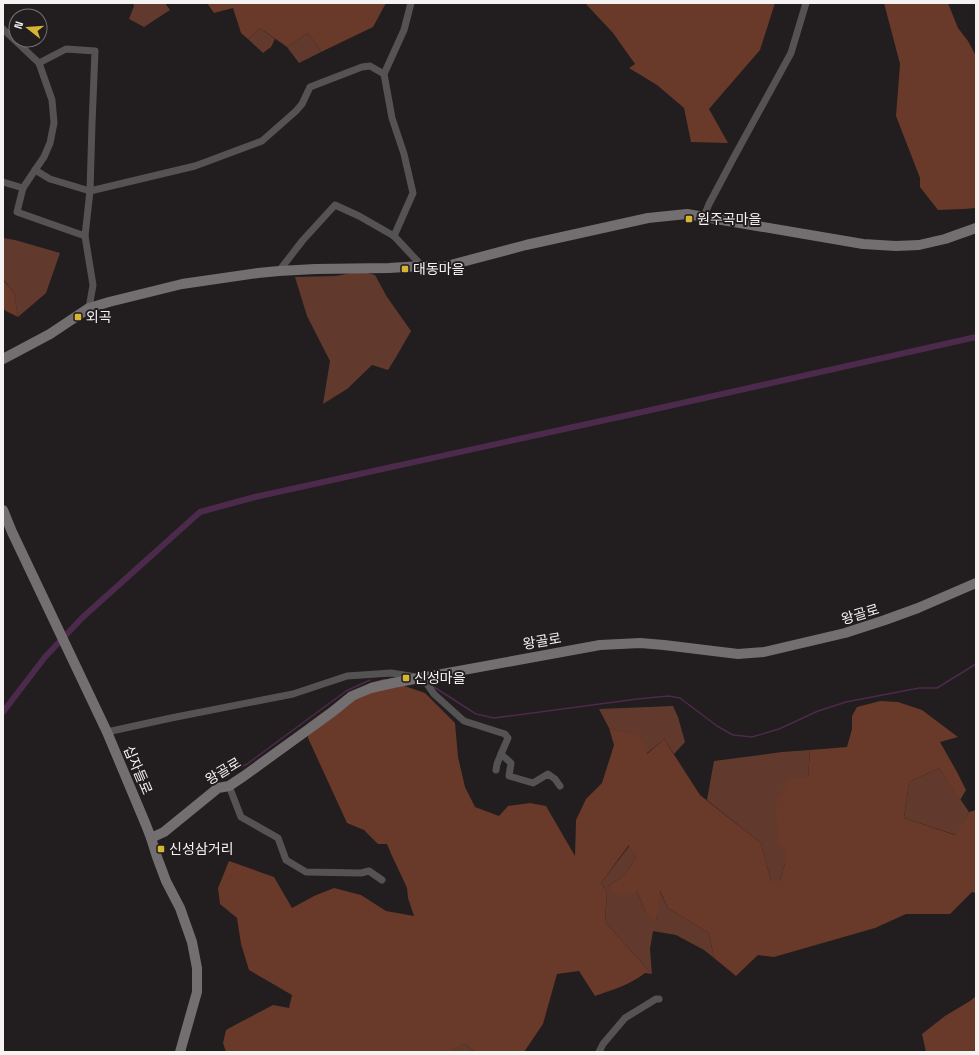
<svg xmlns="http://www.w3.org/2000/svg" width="979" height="1055" font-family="'Space Grotesk','Noto Sans KR',sans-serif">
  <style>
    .green { fill: #623a2d }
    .forest { fill: #693929 }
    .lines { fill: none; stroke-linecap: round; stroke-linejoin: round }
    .stream { stroke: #4c2a4c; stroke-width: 1.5 }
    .canal { stroke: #4c2a4c; stroke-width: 6 }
    .street { stroke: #545253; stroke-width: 7 }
    .secondary { stroke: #736f71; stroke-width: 10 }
    .poi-dot { fill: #d6b534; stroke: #221d1e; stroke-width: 1.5 }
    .labels { text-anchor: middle; stroke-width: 4; stroke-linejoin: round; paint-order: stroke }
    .poi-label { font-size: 14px; fill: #f5f2f2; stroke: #221d1e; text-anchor: start }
    .street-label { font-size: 14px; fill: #f5f2f2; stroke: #221d1e }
  </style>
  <rect width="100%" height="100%" fill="#221d1e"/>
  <g class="green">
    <path d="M133 3H165L170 10 144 27 129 19 134 6Z"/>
    <path d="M260 28 275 39 271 47 263 53 248 39Z"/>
    <path d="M308 33 321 52 299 63 287 47Z"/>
    <path d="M3 238 15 240 60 253 46 293 18 317 14 292 3 279Z"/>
    <path d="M360 271 375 275 387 297 411 331 396 357 388 370 372 365 347 389 323 404 330 361 307 316 295 277 336 276Z"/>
    <path d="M673 706 678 717 685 742 674 754 664 739 646 754 640 737 609 728 599 709Z"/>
    <path d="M810 750 808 778 777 845 785 846V863L780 881H771L761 843 707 800 714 761 782 752Z"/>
    <path d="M939 768 969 812 956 835 904 818 909 782Z"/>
    <path d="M630 845 636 857 625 875 608 886 637 891 645 911 656 921 659 890 668 908 709 933 714 958 704 950 676 935 653 931 650 949 652 974 605 922 607 891 601 883Z"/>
    <path d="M465 1044 475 1052H449L450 1051Z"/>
  </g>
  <g class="forest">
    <path d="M207 3H386L373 27 321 52 308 33 287 47 260 28 248 39 241 33 233 8 214 13Z"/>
    <path d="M585 3H775L760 50 709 109 728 143 691 142 684 108 657 85 629 68 635 64 613 33Z"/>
    <path d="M884 3H948L958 28 968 41 976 56V208L964 209 938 210 920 187V178L896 116 900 64Z"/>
    <path d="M3 280 14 292 18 317 6 311 3 308Z"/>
    <path d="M384 679 425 693 455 723 458 757 465 787 475 807 499 816 508 806 530 803 546 806 575 856 576 820 586 799 602 783 614 745 609 728 640 736 647 754 664 739 700 795 761 843 771 881H780L785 863V847L777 845 776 803 790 778H808L810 750 847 747 852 729V716L857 707 880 701 898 702 922 710 958 737 940 742 957 772 966 790 960 800 939 768 909 782 904 818 955 835 969 812 976 810V893L972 892 950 914H906L875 928 774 957 758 955 736 976 714 958 709 933 668 908 660 891 656 922 645 911 637 891 621 897 608 886 625 875 636 857 629 845 601 883 607 891 605 922 652 974 645 973C630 985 612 990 595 996L579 971 557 974 543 1024 524 1052H475L465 1044 449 1052H226L223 1043 226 1030 235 1025 273 1005 289 1008 292 995 249 970 241 944 237 918 220 904 218 888 229 861 274 877 292 908 314 896 334 888 361 895 386 911 414 916 408 898 407 888 402 877 392 856 387 844H378L364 830 347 823 308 738 307 724 326 710 370 683Z"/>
    <path d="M976 996V1052H926L922 1034 945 1016 970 1001Z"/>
  </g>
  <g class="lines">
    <g class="stream">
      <path d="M434 687 476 714 494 718 637 699 668 696 680 698 717 726 733 735 752 737 779 729 818 711 846 702 919 688H937L976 664"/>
      <path d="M218 777 247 764 346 691 370 680"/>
    </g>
    <path class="canal" d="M3 712 45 657 83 617 200 512 255 497 642 412 976 337"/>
    <g class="street">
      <path d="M3 29 39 63 52 100 54 123 50 143 44 157 35 170 23 188"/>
      <path d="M384 74 404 30 411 3"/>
      <path d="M35 170 50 179 90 191 92 124 95 51 66 49 39 63"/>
      <path d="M3 182 23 188 17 212 85 236 93 285 89 308"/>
      <path d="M704 216 709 204 734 157 791 53 806 3"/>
      <path d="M85 236 90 191 195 166 262 141 296 111 302 104 310 87 362 67 370 66 384 74 392 118 404 154 413 193 394 236"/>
      <path d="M279 271 303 240 335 205 359 216 394 236 422 266"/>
      <path d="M107 732 171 718 293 694 347 676 391 673 423 678 434 694 464 721 505 734 508 738 501 754 511 763 509 776 533 783 548 774 555 779 560 786"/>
      <path d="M496 770 497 764 501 754"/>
      <path d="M229 786 241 817 278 838 286 860 306 872 361 873 369 871 382 880"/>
      <path d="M599 1052 603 1044 625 1018 656 999H659"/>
    </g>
    <g class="secondary">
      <path d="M3 359 50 334 89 308 109 302 182 284 258 273 279 271 315 269 389 268 422 266 443 267 526 245 648 218 687 214 863 244 896 246 919 245 945 239 976 228"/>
      <path d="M3 510 12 532 107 732 146 825 151 838 157 857 166 881 180 908 192 942 197 968V992L180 1052"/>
      <path d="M151 838 164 832 218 788 229 786 244 776 331 713 352 696 371 688 393 683 600 645 640 643 664 645 738 654 764 652 845 633 885 620 918 608 976 583"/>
    </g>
  </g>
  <g class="poi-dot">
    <rect x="685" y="215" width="8" height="8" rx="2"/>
    <rect x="401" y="265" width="8" height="8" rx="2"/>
    <rect x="74" y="313" width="8" height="8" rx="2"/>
    <rect x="402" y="674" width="8" height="8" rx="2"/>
    <rect x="157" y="845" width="8" height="8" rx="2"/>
  </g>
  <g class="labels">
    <g class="poi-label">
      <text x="697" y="224">원주곡마을</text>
      <text x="413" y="274">대동마을</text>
      <text x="86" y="322">외곡</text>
      <text x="414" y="683">신성마을</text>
      <text x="169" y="854">신성삼거리</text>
    </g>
    <g class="street-label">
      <text transform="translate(860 614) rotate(-17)" y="5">왕골로</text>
      <text transform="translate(542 641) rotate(-10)" y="5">왕골로</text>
      <text transform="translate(138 770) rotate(67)" y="5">십자들로</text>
      <text transform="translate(223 771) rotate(-31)" y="5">왕골로</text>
    </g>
  </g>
  <rect width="979" height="1055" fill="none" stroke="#f5f2f2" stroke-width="8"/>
  <g transform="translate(28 28) rotate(287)"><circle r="19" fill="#221d1e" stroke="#767273"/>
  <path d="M0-3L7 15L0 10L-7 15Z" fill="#d6b534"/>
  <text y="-6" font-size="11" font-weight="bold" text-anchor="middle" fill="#f5f2f2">N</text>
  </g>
</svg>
